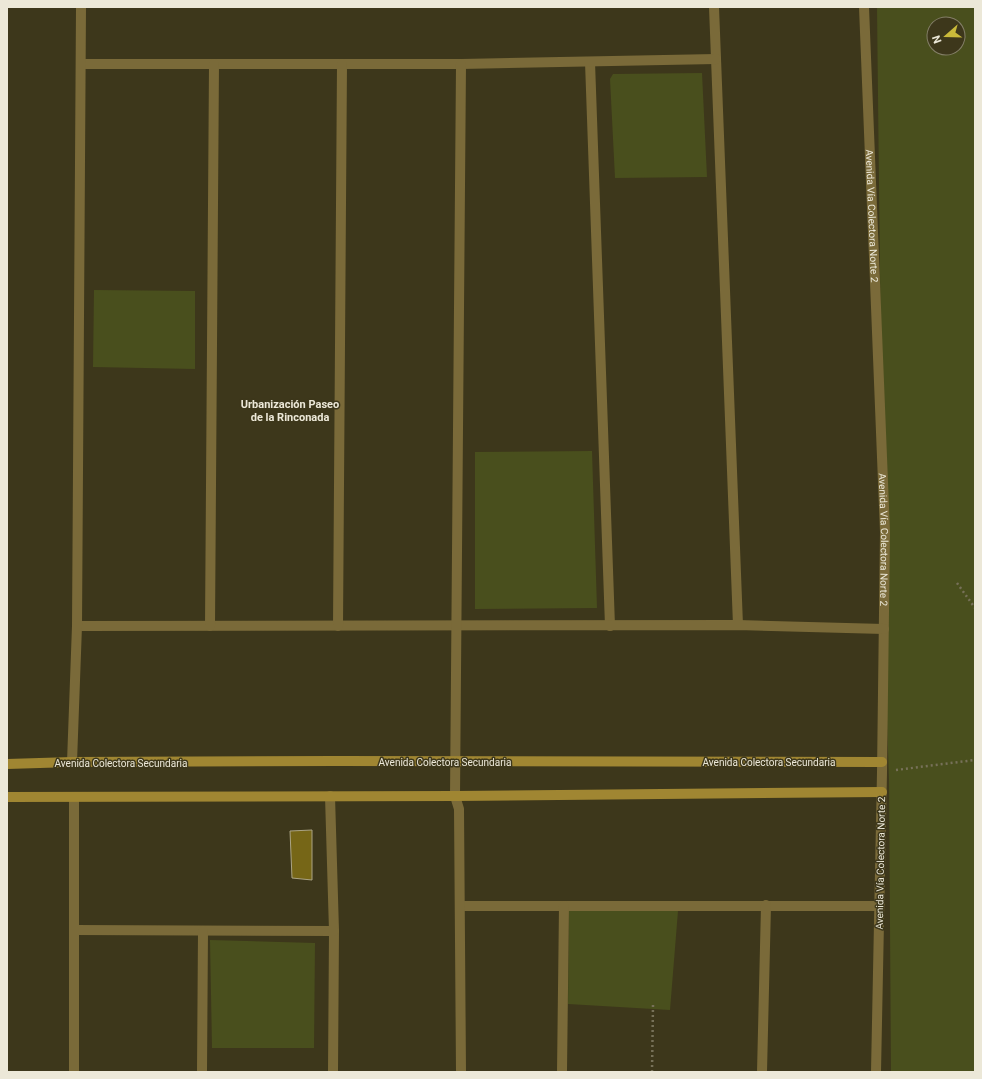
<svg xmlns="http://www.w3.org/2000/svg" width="982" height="1079" font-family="Roboto,sans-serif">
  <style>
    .green { fill: #494f1d; fill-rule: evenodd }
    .building { fill: #766617; stroke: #aba484 }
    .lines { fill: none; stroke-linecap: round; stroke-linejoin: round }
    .path { stroke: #777159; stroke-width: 2.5; stroke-dasharray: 2 3; stroke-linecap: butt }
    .street { stroke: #7a6a39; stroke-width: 10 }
    .secondary { stroke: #a08632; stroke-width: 10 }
    .labels { text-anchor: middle; stroke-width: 3; stroke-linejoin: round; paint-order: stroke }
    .street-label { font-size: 10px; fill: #ece8d8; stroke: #3d371b }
    .neighbourhood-label { font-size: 11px; font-weight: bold; fill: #ece8d8; stroke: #3d371b }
  </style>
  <rect width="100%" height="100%" fill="#3d371b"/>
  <g class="green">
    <path d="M877 7H975V1072H891L889 780 884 629ZM934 24H958V48H934Z"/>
    <path d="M702 73 707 177 615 178 610 79 613 74Z"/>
    <path d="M94 290 195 291V369L93 367Z"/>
    <path d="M592 451 597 608 475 609V452Z"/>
    <path d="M569 911H678L670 1010 568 1004Z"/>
    <path d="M210 940 315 943 314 1048H212Z"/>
  </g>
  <path class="building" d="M312 830V880L292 878 290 831Z"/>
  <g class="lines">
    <g class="path">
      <path d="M957 583 975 608"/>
      <path d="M896 770 975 760"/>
      <path d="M652 1072 653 1005"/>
    </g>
    <g class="street">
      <path d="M714 7 738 625"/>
      <path id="s1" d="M864 7 885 532 882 772 876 1072"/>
      <path d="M590 62 610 626"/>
      <path d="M81 64H461L716 59"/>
      <path d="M77 626 738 625 884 629"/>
      <path d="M210 626 214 64"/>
      <path d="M338 626 342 64"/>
      <path d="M72 762 77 626 81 7"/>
      <path d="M330 796 334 931 333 1072"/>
      <path d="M460 906H880"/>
      <path d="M74 930 334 931"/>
      <path d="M74 1072V797"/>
      <path d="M202 1072 203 931"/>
      <path d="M461 1072 459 809 455 796 461 64"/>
      <path d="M562 1072 564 906"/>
      <path d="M762 1072 766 905"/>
    </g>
    <g class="secondary">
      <path d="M7 764 72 762 334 761 882 762"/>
      <path d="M7 797 455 796 882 792"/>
    </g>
  </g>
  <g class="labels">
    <g class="street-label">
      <text dy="4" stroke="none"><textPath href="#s1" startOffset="209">Avenida Vía Colectora Norte 2</textPath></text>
      <text dy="4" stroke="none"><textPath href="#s1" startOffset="533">Avenida Vía Colectora Norte 2</textPath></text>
      <text x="445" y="766">Avenida Colectora Secundaria</text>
      <text x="769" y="766">Avenida Colectora Secundaria</text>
      <text x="121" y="767">Avenida Colectora Secundaria</text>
      <text transform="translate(880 863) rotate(-89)" y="4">Avenida Vía Colectora Norte 2</text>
    </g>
    <g class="neighbourhood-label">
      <text x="290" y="408">Urbanización Paseo<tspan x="290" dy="13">de la Rinconada</tspan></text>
    </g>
  </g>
  <rect width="982" height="1079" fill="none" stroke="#ece8d8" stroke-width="16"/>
  <g transform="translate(946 36) rotate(250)"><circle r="19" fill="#3d371b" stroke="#837e67"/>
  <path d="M0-3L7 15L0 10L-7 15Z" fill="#caba3a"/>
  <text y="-6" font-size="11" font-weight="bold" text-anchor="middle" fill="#ece8d8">N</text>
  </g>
</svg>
